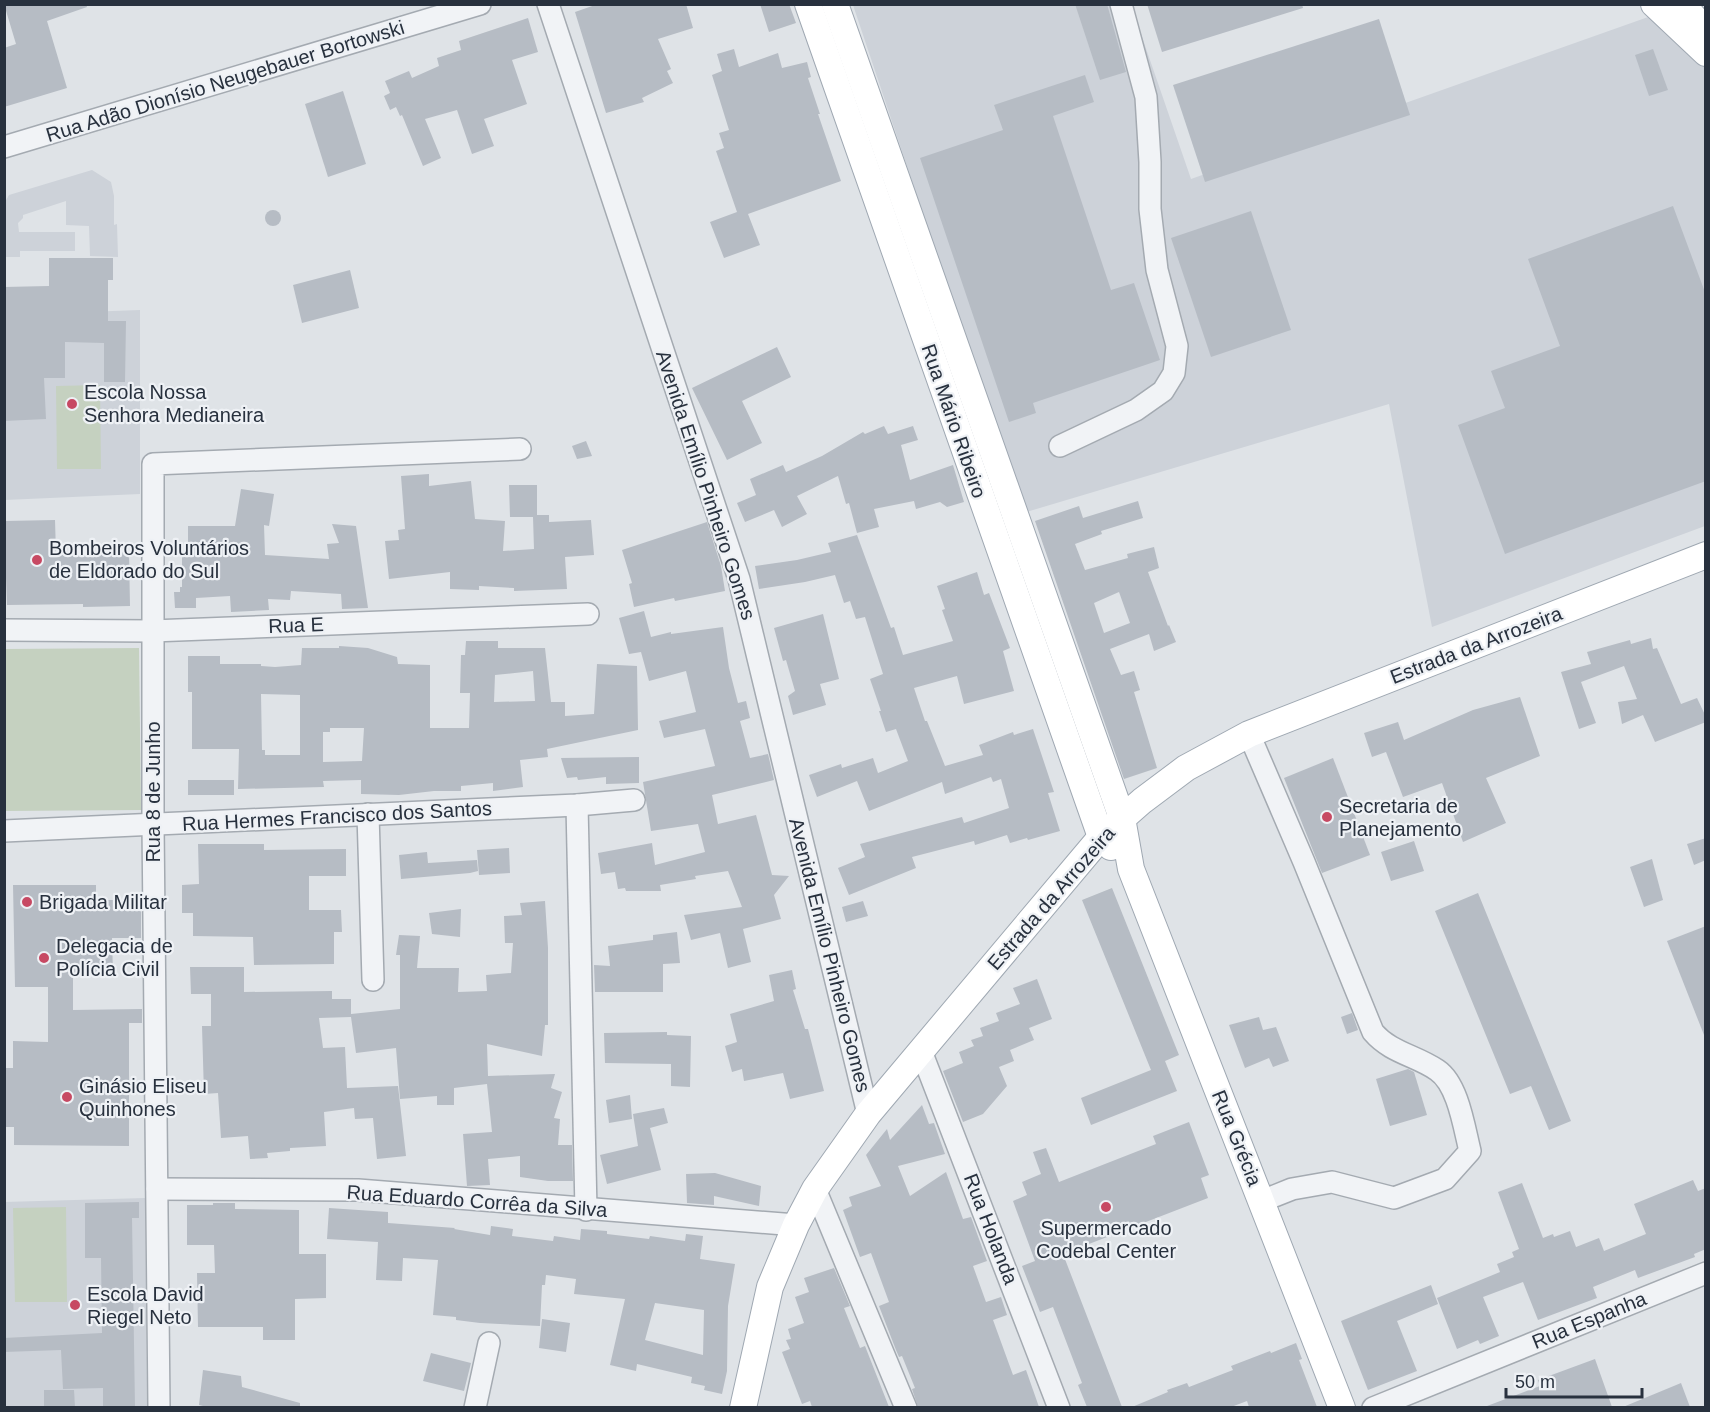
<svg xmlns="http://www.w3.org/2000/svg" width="1710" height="1412" font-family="Helvetica,sans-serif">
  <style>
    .built { fill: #cdd2d9 }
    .green { fill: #c5d1c0 }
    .building { fill: #b6bcc4; fill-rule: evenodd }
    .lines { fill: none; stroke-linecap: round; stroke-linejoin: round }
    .minor-casing { stroke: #a4aab1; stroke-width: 24 }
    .major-casing { stroke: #9fa8b2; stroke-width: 28 }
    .minor { stroke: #f1f3f6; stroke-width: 21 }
    .major { stroke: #fff; stroke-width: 26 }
    .poi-dot { fill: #c74963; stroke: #eef1f5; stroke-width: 2 }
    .labels { text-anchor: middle; stroke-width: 4.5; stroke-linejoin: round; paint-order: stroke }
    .street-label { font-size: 20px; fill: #28313e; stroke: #eef1f5 }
    .poi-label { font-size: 20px; fill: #28313e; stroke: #eef1f5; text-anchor: start }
  </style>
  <rect width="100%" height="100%" fill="#dfe3e7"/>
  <g class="built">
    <path d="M853 5H1131L1191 179 1651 16 1705 63V526L1432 627 1389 404 1023 513Z"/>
    <path d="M92 170 111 182 114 196V225L117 224 118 257 90 256 89 226 66 225V201L23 215V218L18 223 19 232H75V251H20V257H5V202L9 195Z"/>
    <path d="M140 310V494L5 500 4 315Z"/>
    <path d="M145 1198 147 1407H5L4 1202Z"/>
  </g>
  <g class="green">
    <path d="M100 385 101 469H57L56 386Z"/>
    <path d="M139 648 141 810 5 811V649Z"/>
    <path d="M66 1207 67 1302H15L13 1208Z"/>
  </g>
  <g class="building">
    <path d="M4 4H86L87 7 47 21 67 88 4 107V48L16 44Z"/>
    <path d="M598 4H686L693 28 658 39 671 69 667 71 673 83 642 98 644 102 606 113 575 12Z"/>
    <path d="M760 4H789L796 23 769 32Z"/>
    <path d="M1075 4H1107L1126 72 1100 80Z"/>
    <path d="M1147 4H1302L1303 8 1162 52Z"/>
    <path d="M528 18 538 52 512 60 527 104 484 119 494 146 472 154 457 110 425 119 441 158 423 166 402 115 400 116 396 107 390 110 384 96 390 93 385 81 409 71 412 78 439 66 437 58 461 50 459 41Z"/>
    <path d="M1379 19 1410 115 1205 182 1173 85Z"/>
    <path d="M734 49 739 67 778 53 782 68 807 62 811 77 808 78 820 114H818L841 181 748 214 760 245 724 258 710 222 737 212 716 151 724 148 719 133 729 130 712 75 722 71 717 54Z"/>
    <path d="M1653 49 1668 90 1649 96 1635 55Z"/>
    <path d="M1085 75 1094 102 1053 116 1111 290 1134 283 1160 360 1033 403 1036 413 1009 422 920 158 1003 130 994 105Z"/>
    <path d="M343 91 366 164 328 177 305 104Z"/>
    <path d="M1673 206 1706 295V481L1505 554 1458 425 1505 408 1491 371 1560 346 1528 259Z"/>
    <circle cx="273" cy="218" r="8"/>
    <path d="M1251 211 1291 330 1211 357 1171 238Z"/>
    <path d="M49 258H113V280H108V321H126L125 382H104V343L65 342V378H44L46 419 4 421V287L49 286Z"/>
    <path d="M350 270 359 308 302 323 293 285Z"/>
    <path d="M777 347 791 377 742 401 762 443 727 460 692 388Z"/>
    <path d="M884 426 888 434 913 426 918 440 901 445 910 480 953 465 964 502 947 507 940 502 916 509 914 501 874 509 879 527 857 533 849 503 846 504 838 476 797 496 807 514 782 527 774 510 745 522 737 503 756 495 750 479 783 465 786 472 822 456 863 432 865 434Z"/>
    <path d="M586 441 592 456 577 459 572 446Z"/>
    <path d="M429 474V486L471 481 475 519 505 521 503 551 534 549 533 517H510L509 485H537V515H549V522L591 520 594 555 565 557 567 589 514 591V588L479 586V590L450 589V572L389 579 385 541 399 540 398 530 405 529 401 476Z"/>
    <path d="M241 489 274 494 269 526 264 525 265 555 329 559 327 544 339 543 332 524 356 526 368 608 342 609 341 594 291 591 290 600 268 599 269 610 231 612 230 596 196 598V608H175L174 592H180V587H182V555H188V526H235Z"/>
    <path d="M1138 501 1143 518 1101 531 1102 534 1075 544 1085 570 1128 558 1127 554 1154 547 1159 568 1148 572 1168 626 1169 625 1176 642 1154 651 1149 634 1110 649 1121 675 1134 671 1140 690 1134 692 1157 768 1124 779 1035 521 1079 506 1083 518ZM1119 592 1130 623 1104 633 1094 603Z"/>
    <path d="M55 520 56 553 129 552 130 606 83 607V604L7 605 6 578H4L5 521Z"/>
    <path d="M707 522 721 566 725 591 675 601 674 598 634 607 629 584 632 583 622 550Z"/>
    <path d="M857 535 891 628 894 627 903 655 953 641 942 610 945 609 937 586 977 572 984 595 989 593 1010 648 1003 651 1014 691 964 704 957 676 914 688 925 721H927L945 766 983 755 979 745 1013 732 1014 735 1033 729 1054 792 1048 793 1060 831 1028 840 1027 838 1010 843 1007 835 975 845 974 841 912 857 916 868 849 895 838 868 865 857 860 844 962 817 964 823 1009 808 1001 779 993 782 991 777 945 794 942 782 869 811 857 781 817 797 809 775 841 764 842 768 873 758 878 773 908 761 896 729 886 732 879 711H881L870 679 883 674 865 617 856 619 850 601 844 603 835 575 805 582 759 589 755 566 797 560 831 552 828 543Z"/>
    <path d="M644 611 651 637 671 632V634L723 627 729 668 738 703 746 701 750 718 740 721 750 758 768 754 774 780 712 795 718 824 756 815 772 875 789 876 774 895 781 919 743 929 751 962 728 968 720 933 691 940 684 915 742 907 728 871 695 876 696 879 660 885 661 891H626L625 888 618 889 615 872 601 874 598 853 652 843 655 865 705 852 698 824 651 831 643 782 715 766 705 729 664 738 659 721 696 712 686 671 649 681 641 652 629 654 619 618Z"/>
    <path d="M823 614 839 679 820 684 826 705 793 715 788 696 795 691 786 660 783 661 774 628Z"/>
    <path d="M1651 638 1653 649 1657 648 1681 704 1697 698 1706 717V722L1655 742 1643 715 1622 724 1618 702 1637 699 1624 666 1581 682 1596 723 1579 729 1561 672 1591 664 1587 652 1630 640 1631 644Z"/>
    <path d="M466 641H498V648H545L551 702H565V716L594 714 597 664 637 666 638 730 547 749 548 757 520 760 523 787 493 791V783L461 786V791H434L399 795 361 794V780L323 781 324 787 238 789 239 749H192V692H188V656H220V664H261V666L275 667 301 665 302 648H339V646L368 648 397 657 398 664 430 665V728H469L470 693H460L461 655H465ZM533 671 535 701 494 702 495 675ZM261 694 300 695V755H265V750H262ZM330 728H364L362 761 323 762V732H330Z"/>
    <path d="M1520 697 1540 756 1486 778 1506 823 1463 842 1442 783 1403 797 1386 752 1372 757 1364 733 1398 722 1404 740 1473 710Z"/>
    <path d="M639 757V783L606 784V777L578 780 577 777 567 778 561 758Z"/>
    <path d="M1333 758 1370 855 1322 873 1284 778Z"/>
    <rect x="188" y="780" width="46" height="15"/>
    <path d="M1706 838V860L1694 865 1687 844Z"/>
    <path d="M1414 841 1424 871 1391 881 1381 852Z"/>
    <path d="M198 844H264V850L346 849V876H309V910H341L342 932H334V964L254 965 253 937 193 936V913H182V885L199 884Z"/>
    <path d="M509 848 510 873 479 875 477 850Z"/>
    <path d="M427 852 428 863 477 860 478 871 470 873 401 879 399 855Z"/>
    <path d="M1652 859 1663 900 1644 907 1630 867Z"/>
    <path d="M13 885H96V900H126V895L141 894V938H112L113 974 73 975V1010L142 1009V1023H129V1146L14 1145V1127H4V1068H13V1041L48 1042V987H15Z"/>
    <path d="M1112 888 1179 1055 1165 1061 1177 1091 1091 1125 1081 1098 1151 1070 1082 900Z"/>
    <path d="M1478 893 1571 1121 1549 1130 1531 1086 1510 1094 1435 911Z"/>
    <path d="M545 901 548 948V1025H545L542 1056 487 1044 488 1076 555 1074 551 1088 562 1092 554 1118 560 1119 558 1145H572L573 1181H548L520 1177V1156L488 1159 490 1185 467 1186 463 1134 492 1132 487 1084 454 1088V1105H437V1096L400 1099 396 1048 356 1053 351 1017 319 1018 323 1048 345 1047 347 1088 398 1086 406 1156 377 1159 373 1118 355 1119 354 1108 324 1112 326 1146 290 1148V1151L267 1153 268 1158 250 1159 248 1136 221 1138 218 1093 204 1094 202 1026H211V994H191L190 967H244V992L332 991V999H351V1014L400 1009V955H396L399 935 420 936 417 968H459L458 992 487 991 486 975 511 973 513 943H505L504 916 522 915 520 903Z"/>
    <path d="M863 901 868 916 846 922 842 907Z"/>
    <path d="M461 909 460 937 432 934 429 913Z"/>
    <path d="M1706 926V1034L1704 1035 1667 941Z"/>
    <path d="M677 932 680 963 663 964V992H595L594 965 610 966 608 946 653 940V935Z"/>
    <path d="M792 970 796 989 793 990 805 1029H808L824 1091 790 1099 783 1073 744 1081 742 1069 732 1072 725 1046 737 1042 730 1014 774 1001 769 975Z"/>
    <path d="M1037 979 1052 1019 1029 1028 1034 1040 1010 1050 1014 1061 999 1067 1007 1086 983 1114 963 1122 943 1071 963 1063 959 1052 974 1046 971 1040 983 1036 980 1028 999 1021 996 1013 1020 1004 1013 988Z"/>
    <path d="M1352 1013 1358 1030 1347 1034 1341 1017Z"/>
    <path d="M1259 1017 1263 1030 1276 1027 1289 1061 1273 1067 1269 1058 1245 1068 1229 1025Z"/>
    <path d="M667 1032V1035L691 1036 690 1087 671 1086V1064L605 1063 604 1033Z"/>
    <path d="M1408 1069 1414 1072 1427 1115 1390 1126 1376 1079Z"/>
    <path d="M630 1095 632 1119 609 1123 606 1100Z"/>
    <path d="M922 1105 929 1124 934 1123 945 1154 898 1166 910 1196 946 1172 963 1219 971 1217 987 1261 973 1266 986 1302 1001 1297 1007 1315 993 1320 1013 1375 1026 1370 1039 1407H918L912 1389 915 1388 902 1356 899 1357 896 1350 879 1306 889 1302 871 1253 860 1257 843 1210 852 1206 849 1197 881 1186 866 1155 887 1129 890 1140Z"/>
    <path d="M664 1108 668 1123 650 1128 661 1170 607 1184 600 1155 638 1146 633 1114Z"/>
    <path d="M1189 1122 1209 1175 1201 1178 1208 1198 1063 1254 1122 1407H1087L1078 1385 1082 1383 1053 1307 1040 1312 1022 1266 1035 1261 1013 1201 1027 1195 1022 1182 1041 1174 1033 1152 1046 1148 1059 1182 1156 1144 1153 1136Z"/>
    <path d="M715 1173 761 1186 759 1206 714 1196V1205L687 1203 686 1174Z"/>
    <path d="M1693 1180 1698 1191 1706 1188V1249L1694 1254 1695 1257 1638 1278 1635 1270 1593 1287 1597 1298 1538 1320 1523 1282 1483 1297 1499 1336 1480 1344 1478 1340 1457 1349 1437 1298 1500 1272 1497 1264 1514 1257 1512 1252 1519 1249 1498 1192 1522 1183 1543 1238 1553 1234 1554 1237 1570 1231 1576 1247 1599 1238 1604 1251 1646 1234 1634 1204Z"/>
    <path d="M139 1202V1218H132L135 1407H103V1388L63 1389 61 1350 4 1352V1338L102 1333 101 1258H85V1203Z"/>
    <path d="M213 1203H235V1209L299 1210V1254H326V1298L295 1299V1340H263V1327H198L197 1273H215L214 1245H187V1205H213Z"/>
    <path d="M329 1208 388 1212V1223L455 1228 454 1229 490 1235 491 1226 513 1229 512 1236 553 1241 554 1236 580 1240 581 1229 607 1231V1234L649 1239 650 1236 685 1241 686 1234 703 1236 700 1259 735 1264 728 1306 727 1371 722 1394 704 1390 705 1386 691 1383 692 1377 637 1364 636 1371 610 1365 625 1299 574 1294 576 1279 546 1275 545 1285H542L540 1326 480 1323 456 1320V1317L433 1315 438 1260 403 1258 402 1281 376 1280 378 1242 327 1239ZM655 1303 704 1310 703 1355 645 1340Z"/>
    <path d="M834 1268 850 1306 844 1308 860 1348 865 1346 889 1407H812L810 1401 802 1404 782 1352 790 1349 786 1340 791 1339 788 1329 804 1323 795 1297 809 1292 804 1278Z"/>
    <path d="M1431 1285 1438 1304 1397 1321 1417 1371 1368 1390 1341 1321Z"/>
    <path d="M542 1319 570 1323 566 1352 539 1348Z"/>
    <path d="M1296 1343 1302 1359 1299 1360 1317 1407H1249L1247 1401 1231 1407H1132L1168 1392 1167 1390 1187 1383 1189 1387 1233 1370 1231 1366 1270 1351 1271 1353Z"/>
    <path d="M431 1353 471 1363 464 1391 423 1381Z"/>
    <path d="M1595 1359 1612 1407H1487V1406L1540 1386 1538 1380Z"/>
    <path d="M203 1370 241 1376 242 1387 300 1403V1407H207L199 1405Z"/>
    <path d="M1681 1383 1690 1407H1623Z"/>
    <path d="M44 1390H74L75 1407H44Z"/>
  </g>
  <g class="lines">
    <g class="minor-casing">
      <g id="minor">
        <path d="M548 4 739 579 868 1114"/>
        <path d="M4 147 480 4"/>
        <path d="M1060 446 1136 410 1163 391 1174 373 1177 346 1157 270 1150 209V162L1146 97 1121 4"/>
        <path d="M4 630 152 631 588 614"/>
        <path d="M1249 734 1304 862 1373 1032C1391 1053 1415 1055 1437 1070 1458 1084 1464 1127 1470 1151L1445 1179 1394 1198 1332 1182 1292 1189 1262 1201"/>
        <path d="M577 805 586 1210"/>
        <path d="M368 814 373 980"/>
        <path d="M4 831 577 805 634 800"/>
        <path d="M921 1051 1059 1408"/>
        <path d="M157 1189 358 1190 796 1225"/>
        <path d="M815 1189 906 1408"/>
        <path d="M159 1408 153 824V464L520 449"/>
        <path d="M475 1408 489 1343"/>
        <path d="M1373 1408 1706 1273"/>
      </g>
    </g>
    <g class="major-casing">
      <g id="major">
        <path d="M808 4 1101 837 1111 847"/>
        <path d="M835 4 1122 818 1131 869 1342 1408"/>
        <path d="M1654 4 1706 53"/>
        <path d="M1682 4 1706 31"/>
        <path d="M743 1408 770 1287 796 1225 815 1189 868 1114 1101 837 1142 801 1186 768 1249 734 1706 555"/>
      </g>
    </g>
    <use href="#minor" class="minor"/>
    <use href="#major" class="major"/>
  </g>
  <g class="poi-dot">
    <circle cx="72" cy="404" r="6"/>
    <circle cx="37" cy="560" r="6"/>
    <circle cx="1327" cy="817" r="6"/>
    <circle cx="27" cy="902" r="6"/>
    <circle cx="44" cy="958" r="6"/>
    <circle cx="67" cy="1097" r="6"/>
    <circle cx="1106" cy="1207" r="6"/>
    <circle cx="75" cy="1305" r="6"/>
  </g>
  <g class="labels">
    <g class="street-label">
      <text transform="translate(225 81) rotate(-17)" y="7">Rua Adão Dionísio Neugebauer Bortowski</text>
      <text transform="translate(954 421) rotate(71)" y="7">Rua Mário Ribeiro</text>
      <text transform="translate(706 485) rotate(72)" y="7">Avenida Emílio Pinheiro Gomes</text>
      <text transform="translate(296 625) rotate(-2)" y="7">Rua E</text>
      <text transform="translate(1476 645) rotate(-21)" y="7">Estrada da Arrozeira</text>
      <text transform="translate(153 792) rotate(-90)" y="7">Rua 8 de Junho</text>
      <text transform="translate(337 816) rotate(-3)" y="7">Rua Hermes Francisco dos Santos</text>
      <text transform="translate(1051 898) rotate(-49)" y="7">Estrada da Arrozeira</text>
      <text transform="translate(830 955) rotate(76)" y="7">Avenida Emílio Pinheiro Gomes</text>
      <text transform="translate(1237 1138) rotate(68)" y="7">Rua Grécia</text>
      <text transform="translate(477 1201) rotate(4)" y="7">Rua Eduardo Corrêa da Silva</text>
      <text transform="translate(991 1229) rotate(69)" y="7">Rua Holanda</text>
      <text transform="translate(1589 1320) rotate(-22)" y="7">Rua Espanha</text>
    </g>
    <g class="poi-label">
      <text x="84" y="399">Escola Nossa<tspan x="84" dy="23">Senhora Medianeira</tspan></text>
      <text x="49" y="555">Bombeiros Voluntários<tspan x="49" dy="23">de Eldorado do Sul</tspan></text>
      <text x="1339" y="813">Secretaria de<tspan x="1339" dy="23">Planejamento</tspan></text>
      <text x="39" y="909">Brigada Militar</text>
      <text x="56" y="953">Delegacia de<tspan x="56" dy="23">Polícia Civil</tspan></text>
      <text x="79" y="1093">Ginásio Eliseu<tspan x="79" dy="23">Quinhones</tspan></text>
      <text x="1106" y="1235" text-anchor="middle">Supermercado<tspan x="1106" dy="23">Codebal Center</tspan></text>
      <text x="87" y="1301">Escola David<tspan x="87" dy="23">Riegel Neto</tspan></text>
    </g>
  </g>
  <rect width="1710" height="1412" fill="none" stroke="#28313e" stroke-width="12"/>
  <path d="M1506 1388v9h136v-9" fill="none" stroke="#28313e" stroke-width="3"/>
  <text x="1515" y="1388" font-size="18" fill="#28313e" stroke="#eef1f5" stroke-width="4.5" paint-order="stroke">50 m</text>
</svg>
